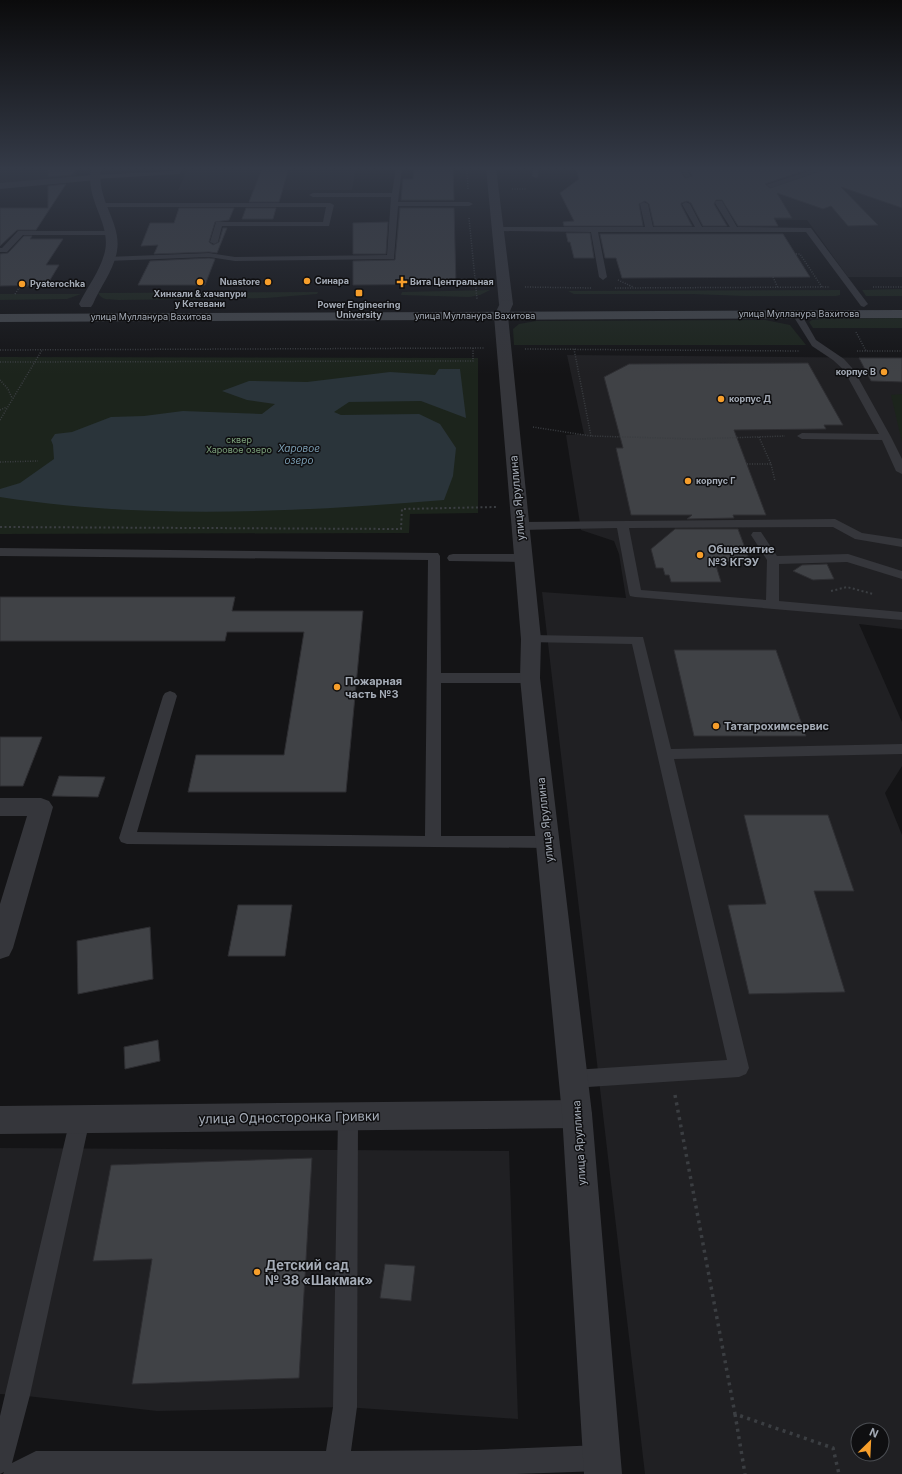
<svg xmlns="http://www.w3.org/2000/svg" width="902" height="1474" font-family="Inter,sans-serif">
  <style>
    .built { fill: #202023; fill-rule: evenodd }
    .green { fill: #1c241c }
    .water { fill: #2a343a }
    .building { fill: #404246; stroke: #2e2e32 }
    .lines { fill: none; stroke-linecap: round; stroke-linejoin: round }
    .path-far2 { stroke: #3b3e42; stroke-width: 1.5; stroke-dasharray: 1 1.5; stroke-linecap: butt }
    .path-far1 { stroke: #3b3e42; stroke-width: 2; stroke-dasharray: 2 2.5; stroke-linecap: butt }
    .path { stroke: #3b3e42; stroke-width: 3.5; stroke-dasharray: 3 4.5; stroke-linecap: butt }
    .service { fill: #35363b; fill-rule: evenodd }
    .minor { fill: #35363b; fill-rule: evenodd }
    .tertiary { fill: #35363b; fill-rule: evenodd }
    .secondary { fill: #43464b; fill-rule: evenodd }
    .poi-dot { fill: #f69e2b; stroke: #0f0f11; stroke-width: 1.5 }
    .labels { text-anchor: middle; stroke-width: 3; stroke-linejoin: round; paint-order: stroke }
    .far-poi-label { font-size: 9px; font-weight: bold; fill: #a5acb7; stroke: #0f0f11; text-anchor: start }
    .far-street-label { font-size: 9px; fill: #a5acb7; stroke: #0f0f11 }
    .far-park-label { font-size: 9px; fill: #7da27c; stroke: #0f0f11 }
    .far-water-label { font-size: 10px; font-style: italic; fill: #7b9eb3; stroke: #0f0f11 }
    .street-label { font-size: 11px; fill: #a5acb7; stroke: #0f0f11 }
    .poi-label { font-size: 11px; font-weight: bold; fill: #a5acb7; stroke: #0f0f11; text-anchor: start }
    .near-street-label { font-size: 13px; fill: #a5acb7; stroke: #0f0f11 }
    .near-poi-label { font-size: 13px; font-weight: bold; fill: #a5acb7; stroke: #0f0f11; text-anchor: start }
  </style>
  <rect width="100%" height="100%" fill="#141416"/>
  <g class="built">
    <path d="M0 168H78L75 178 0 184Z"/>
    <path d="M188 168H356L352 190H178Z"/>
    <path d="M712 168H902V277H848L807 220H743Z"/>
    <path d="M567 355 902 358V629L859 624 902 722V766L885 793 902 835V1474H645L542 592 626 598 619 554 614 541 581 530 566 435 584 434ZM858 1430H882V1454H858Z"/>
    <path d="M0 1148 509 1151 518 1419 345 1407 157 1411 18 1395 0 1394Z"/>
  </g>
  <g class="green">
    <path d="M902 289V296H866L862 290Z"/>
    <path d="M490 290 480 295 469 297 401 295 402 292Z"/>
    <path d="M840 290V295L836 296H744L693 294H574L568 291Z"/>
    <path d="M318 292 317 294 266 298 118 300C110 299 102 301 98 293Z"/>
    <path d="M0 294H81L67 299 0 300Z"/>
    <path d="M902 318V328H813L809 322 812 320 822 319Z"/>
    <path d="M765 320 790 325 806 345H514L513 329 519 324 536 321Z"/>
    <path d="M0 357 478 358V513L410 514 409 533 0 534Z"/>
    <path d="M902 394V442L891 395Z"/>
  </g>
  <path class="water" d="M439 369H460L466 418 421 401 349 402 334 412 341 415 419 414 440 424 456 448 453 476 444 500C298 512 145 520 0 497V489L20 483 54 459 53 445 51 440 55 434 72 432 111 417 144 416 183 411 262 414 275 404 247 400 222 391 249 381 307 382 390 372 435 375Z"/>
  <g class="building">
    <path d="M48 168H77L72 175 48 177Z"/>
    <path d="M262 168H289L279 202H249Z"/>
    <path d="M414 168H453L454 200H401L403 179H413Z"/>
    <path d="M576 168H679L685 178 692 176 688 168H813L765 184 770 188 829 168H902V208L841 187 878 225 848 226 831 206 823 209 777 193 792 218H774L778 226H738L722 200H716L714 204 727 226H703L691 203 687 201 681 203V205L692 226H654L649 204 645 201 639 204 643 226H564L563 222 574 221 560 193 579 179Z"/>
    <path d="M66 184 36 230H17L0 246V208H48V186Z"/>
    <path d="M179 208H234L229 220 215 222 209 242 213 245 219 242 223 228H227L217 253 209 252 154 254 158 245 141 246 150 223H174Z"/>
    <path d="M246 208H276L273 219H242Z"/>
    <path d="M400 208H454L456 284 353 285V261L395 260Z"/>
    <path d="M388 222 386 254H353V223Z"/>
    <path d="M566 233H590L594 258H574L570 242H568Z"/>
    <path d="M600 234H783L810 277 622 278 616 258H605Z"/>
    <path d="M24 236H32L30 239H63L46 265H59L47 285 0 286V254L8 253Z"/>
    <path d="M209 258 215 259 205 285H138L150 261Z"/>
    <path d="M859 358H902V382L871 381Z"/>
    <path d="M808 363 843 425H824L826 429 734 430 766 515H733L734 518 687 519 692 515H631L616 448H623L604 377 629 364Z"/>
    <path d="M675 529H738L750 561 715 562 721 582H671L669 575H665L663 568H656L651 549Z"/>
    <path d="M827 564 834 579 813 580 793 571 802 565Z"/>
    <path d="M0 597H235L232 611H363L346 792H188L196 755H284L304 632H227L225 641H0Z"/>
    <path d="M674 650H776L806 736H694Z"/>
    <path d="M0 737H42L23 786H0Z"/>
    <path d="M59 776 105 777 98 797 52 796Z"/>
    <path d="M744 815H828L854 891H814L845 992 749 994 728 905 766 904Z"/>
    <path d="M238 905H292L285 956H228Z"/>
    <path d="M150 927 153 979 78 994 77 941Z"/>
    <path d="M158 1040 160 1061 125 1069 124 1047Z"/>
    <path d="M312 1158 299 1378 132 1384 152 1259 93 1261 111 1165Z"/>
    <path d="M385 1264 415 1266 411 1301 380 1298Z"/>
  </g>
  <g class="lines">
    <g class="path-far2">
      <path d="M467 168 468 190"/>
      <path d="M512 189H527"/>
      <path d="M469 218 477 299"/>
      <path d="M796 254H800L822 287"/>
      <path d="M773 277 778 288"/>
      <path d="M618 280 633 287"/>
      <path d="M525 287 592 288"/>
      <path d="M873 287H902"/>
      <path d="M615 288 830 287"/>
      <path d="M15 294 19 288 32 285"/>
      <path d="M856 332 866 351"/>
      <path d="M525 349 800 351"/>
      <path d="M574 349 591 436"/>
      <path d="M0 350 484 348"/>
      <path d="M857 351H902"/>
      <path d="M0 362 473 361V348"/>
      <path d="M0 380 8 389 12 398"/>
      <path d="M0 410 7 407"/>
      <path d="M0 420 42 350"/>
      <path d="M533 427 591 436 695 439 785 436"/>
      <path d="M759 437 771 464 775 481"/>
      <path d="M0 462 38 461"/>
      <path d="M747 464H771"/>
    </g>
    <g class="path-far1">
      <path d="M0 527 401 529 402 509 496 507"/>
      <path d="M831 591 847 587 873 594"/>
    </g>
    <g class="path">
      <path d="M675 1095 735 1414 833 1448 839 1474"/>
      <path d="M735 1414 745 1474"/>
    </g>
    <g class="service">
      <path d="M175 168H181L180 174 94 179 90 177 94 175 174 171Z"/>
      <path d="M396 168H402L398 202H469L473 204 469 206H398L394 259 235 261 209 257 107 261 103 259 107 257 209 253 235 257 387 255 391 197H313L309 195 313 193H392Z"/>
      <path d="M533 168H539L538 177 536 178 532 176Z"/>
      <path d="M680 168H686L691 176 689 177H685Z"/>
      <path d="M818 168H828L773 187H770L766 185Z"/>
      <path d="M716 201H722L737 227 811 228 868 304 864 307 861 306 806 232H598L607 277 603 280 599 277 591 232 498 231 494 229 498 227H645L640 204 644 202 648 204 653 227H695L682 204 686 202 690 204 702 227H730L715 203Z"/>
      <path d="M98 203H330L334 205 329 226H222L218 242 214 244 210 242 216 222H323L326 207H101L97 205Z"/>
      <path d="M18 231H110L114 233 110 235H23L7 252H0V248H2Z"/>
      <path d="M797 311 800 312 816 340 844 359 853 369 851 371 856 374 891 437 902 459V474L896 471 882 440 802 439 797 436 802 433 879 434 846 374 848 372 845 371 833 360 812 346 792 314Z"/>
      <path d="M835 519 862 533 902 539V547L855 539 833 527 629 528 641 590 766 600 767 560 751 535 753 532H761L777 556 848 554 902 571V579L847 562 779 564V601L902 612V620L635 597 630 596 629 593 617 528 520 530 516 529 514 526 516 523 520 522Z"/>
      <path d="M0 548 438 553 440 556 441 673H530L535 675 537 678 535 681 530 683H441V836H548L554 838 556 842 554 846 548 848 127 844 121 842 119 838 163 696 165 693 170 691 175 693 177 696 137 832 425 836 428 560 0 556Z"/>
      <path d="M453 554H523L527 555 529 558 527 561 523 562 449 561 447 558 449 555Z"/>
      <path d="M531 635 643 637 671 749 902 744V754L674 759 749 1068 746 1074 739 1077 573 1088 566 1085 563 1079 566 1073 573 1070 727 1060 632 644 526 642 524 639 526 636Z"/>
      <path d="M348 1108 355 1110 358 1117 357 1407 351 1451 476 1450 601 1445 610 1449 614 1458 610 1467 601 1471 516 1474H3L4 1472 0 1474V1416L70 1119 73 1112 80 1110 87 1112 90 1119 30 1395 12 1463 36 1451H326L333 1407 338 1117 341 1110Z"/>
    </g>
    <g class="minor">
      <path d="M486 168H496L513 304 511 307H501L499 304Z"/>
      <path d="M93 175 97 176 98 178 97 180 0 189V183Z"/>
      <path d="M0 798H41L49 801 53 807 13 948 9 956 0 959V904L27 816H0Z"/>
      <path d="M577 1100 588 1104 592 1114 588 1124 577 1128 0 1134V1106Z"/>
    </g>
    <g class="tertiary">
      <path d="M91 168H101C96 201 122 222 117 251 114 270 100 287 93 304L91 307H81L79 304C87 287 101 270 105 251 111 222 85 201 91 168Z"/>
      <path d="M506 300 511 301 513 304 508 316 541 639 540 678 592 1114 622 1474H584L562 1114 520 678 521 639 494 316 501 301Z"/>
    </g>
    <path class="secondary" d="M902 310V318L0 322V314Z"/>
  </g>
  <linearGradient id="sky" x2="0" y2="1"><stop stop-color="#0b0b0c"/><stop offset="0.45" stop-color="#343a47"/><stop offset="1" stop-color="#343a47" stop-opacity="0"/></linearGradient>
  <rect width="902" height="374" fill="url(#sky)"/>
  <g class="poi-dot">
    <circle cx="307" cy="281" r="4"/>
    <circle cx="200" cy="282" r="4"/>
    <circle cx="268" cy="282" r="4"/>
    <path d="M400 276h4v4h4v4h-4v4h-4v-4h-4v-4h4z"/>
    <circle cx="22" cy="284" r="4"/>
    <rect x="355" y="289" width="8" height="8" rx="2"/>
    <circle cx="884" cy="372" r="4"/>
    <circle cx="721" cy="399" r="4"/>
    <circle cx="688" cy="481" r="4"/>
    <circle cx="700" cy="555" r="4"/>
    <circle cx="337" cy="687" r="4"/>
    <circle cx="716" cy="726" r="4"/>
    <circle cx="257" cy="1272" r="4"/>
  </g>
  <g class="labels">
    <g class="far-poi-label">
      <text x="315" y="284">Синара</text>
      <text x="260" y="285" text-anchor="end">Nuastore</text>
      <text x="410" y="285">Вита Центральная</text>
      <text x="30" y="287">Pyaterochka</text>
      <text x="200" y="297" text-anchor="middle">Хинкали &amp; хачапури<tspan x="200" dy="10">у Кетевани</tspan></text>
      <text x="359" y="308" text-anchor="middle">Power Engineering<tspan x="359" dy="10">University</tspan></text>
      <text x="876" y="375" text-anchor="end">корпус В</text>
      <text x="729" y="402">корпус Д</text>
      <text x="696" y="484">корпус Г</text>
    </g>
    <g class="far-street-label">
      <text x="799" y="317">улица Мулланура Вахитова</text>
      <text x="475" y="319">улица Мулланура Вахитова</text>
      <text x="151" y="320">улица Мулланура Вахитова</text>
    </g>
    <g class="far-park-label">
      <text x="239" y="443">сквер<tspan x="239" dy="10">Харовое озеро</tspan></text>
    </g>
    <g class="far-water-label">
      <text x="299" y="452">Харовое<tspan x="299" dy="12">озеро</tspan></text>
    </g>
    <g class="street-label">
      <text transform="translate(517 498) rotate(-95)" y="4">улица Яруллина</text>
      <text transform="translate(545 820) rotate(-96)" y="4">улица Яруллина</text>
      <text transform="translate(579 1143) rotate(-94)" y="4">улица Яруллина</text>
    </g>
    <g class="poi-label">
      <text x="708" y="553">Общежитие<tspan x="708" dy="13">№3 КГЭУ</tspan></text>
      <text x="345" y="685">Пожарная<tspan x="345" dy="13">часть №3</tspan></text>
      <text x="724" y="730">Татагрохимсервис</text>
    </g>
    <g class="near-street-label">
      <text transform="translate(289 1117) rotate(-1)" y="5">улица Односторонка Гривки</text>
    </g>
    <g class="near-poi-label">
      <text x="265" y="1270">Детский сад<tspan x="265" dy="15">№ 38 «Шакмак»</tspan></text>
    </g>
  </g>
  <g transform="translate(870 1442) rotate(24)"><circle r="19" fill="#0f0f11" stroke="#4b4e53"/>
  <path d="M0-3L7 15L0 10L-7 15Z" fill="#f69e2b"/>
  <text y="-6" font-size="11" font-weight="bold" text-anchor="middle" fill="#a5acb7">N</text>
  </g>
</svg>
